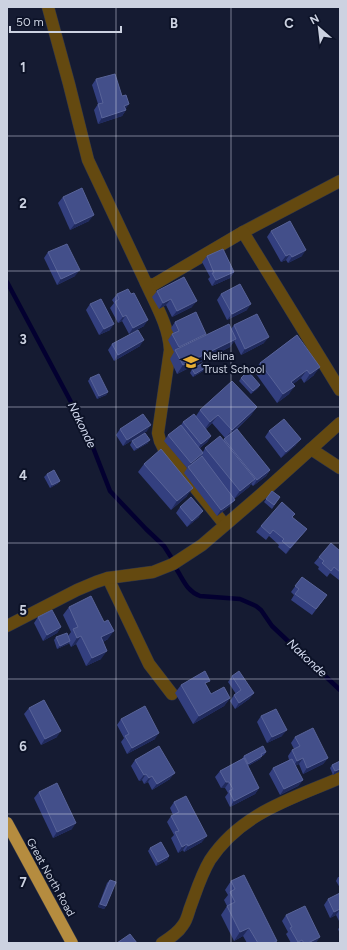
<svg xmlns="http://www.w3.org/2000/svg" width="347" height="950" font-family="Figtree,sans-serif">
  <style>
    .lines { fill: none; stroke-linecap: round; stroke-linejoin: round }
    .stream { stroke: #030030; stroke-width: 4.5 }
    .minor-casing { stroke: #2f354a; stroke-width: 13 }
    .highway-casing { stroke: #2f354a; stroke-width: 13 }
    .minor { stroke: #644910; stroke-width: 12 }
    .highway { stroke: #b58c3f; stroke-width: 12 }
    .wall { fill: #333f7f; fill-rule: evenodd }
    .shaded-wall { fill: #202a5c }
    .building { fill: #434f8a; stroke: #586398 }
    .grid { fill: none; stroke: #ccd2e1; stroke-width: 1; stroke-opacity: 0.55 }
    .labels { text-anchor: middle; stroke-width: 4; stroke-linejoin: round; paint-order: stroke }
    .poi-label { font-size: 11px; fill: #ccd2e1; stroke: #0c1227; text-anchor: start }
    .street-label { font-size: 11px; fill: #ccd2e1; stroke: #0c1227 }
    .water-label { font-size: 12px; font-style: italic; fill: #d4dbf0; stroke: #0c1227 }
    .grid-label { font-size: 13px; text-anchor: middle; font-weight: bold; fill: #ccd2e1; stroke: #0c1227; stroke-width: 4; stroke-linejoin: round; paint-order: stroke }
  </style>
  <rect width="100%" height="100%" fill="#151b32"/>
  <g class="lines">
    <g class="stream">
      <path d="M7 282 87 432 110 491 146 529 164 546 171 557"/>
      <path d="M177 570C184 581 187 591 200 596L240 599 256 606 261 610 272 626 340 690"/>
    </g>
    <g class="minor-casing">
      <g id="minor">
        <path d="M48 7 69 84 88 160 146 283 153 285 243 232 340 181"/>
        <path d="M243 232 340 390"/>
        <path d="M146 283C156 305 169 327 170 350L158 433 160 441 164 449 225 525"/>
        <path d="M311 449 340 468"/>
        <path d="M108 578 149 664 172 694"/>
        <path d="M7 626 77 590 96 582 108 578 153 572 173 564 202 545 259 496 340 423"/>
        <path d="M162 943C170 938 178 933 183 925 187 920 188 914 190 908 196 892 201 875 210 860 241 813 291 799 340 778"/>
      </g>
    </g>
    <g class="highway-casing">
      <path id="highway" d="M7 823 72 943"/>
    </g>
    <use href="#minor" class="minor"/>
    <use href="#highway" class="highway"/>
  </g>
  <g class="wall">
    <path d="M96 79 126 109V110L122 116 98 124 94 110 98 104 92 85Z"/>
    <path d="M63 197 89 221 70 230 58 203Z"/>
    <path d="M271 231 302 256 288 263 286 260 281 262 267 237Z"/>
    <path d="M48 252 75 276 57 285 44 258Z"/>
    <path d="M207 256 234 272 230 278 212 286 208 279 210 277 202 262Z"/>
    <path d="M157 291 192 307 172 317 166 305 159 309 152 297Z"/>
    <path d="M117 294H131L144 326 129 334 122 321 118 323 110 308 114 303 112 300Z"/>
    <path d="M221 294 247 310 227 320 217 300Z"/>
    <path d="M90 304 110 330 99 335 86 310Z"/>
    <path d="M175 322 206 334 205 335 231 329 234 325 264 343 241 355 234 341 230 347 177 374 170 359 174 352 168 340 172 334H174L171 328Z"/>
    <path d="M297 335 314 375 304 383 301 378 293 384 289 394 277 403 254 371 260 363Z"/>
    <path d="M112 344 140 346 114 361 108 350Z"/>
    <path d="M205 368 203 371 193 377 190 373 192 369Z"/>
    <path d="M90 378 108 392 106 395 97 399 88 381Z"/>
    <path d="M241 378 260 385 258 388 251 394 239 381Z"/>
    <path d="M257 407 251 415 236 430 270 470 266 476 253 486 251 484 249 487 234 499 230 506 217 516 184 473 187 468 164 441 168 435 181 425 183 422 196 416 200 410ZM212 423 225 438 223 440 205 448 203 452 200 448 207 442 211 436 206 429Z"/>
    <path d="M120 429 147 431 123 446 116 435Z"/>
    <path d="M269 431 296 445 281 458 265 437Z"/>
    <path d="M132 441 148 443 134 451 130 445Z"/>
    <path d="M144 464 187 496 171 510 138 472Z"/>
    <path d="M47 474 60 481 57 484 50 488 44 477Z"/>
    <path d="M272 491 280 497 272 509 264 502Z"/>
    <path d="M180 507 199 517 187 527 176 513Z"/>
    <path d="M293 518 307 529 302 535 286 554 278 547 279 545 269 536 266 540 256 532 261 526Z"/>
    <path d="M340 551V578L339 580 330 573 327 577 318 569 319 567 314 563 319 557Z"/>
    <path d="M302 577 327 595 312 615 291 600 294 595 291 592Z"/>
    <path d="M69 607 108 639 103 642 101 659 86 666 76 644 71 647 69 643 68 644 57 649 54 640 56 637 68 636 71 632 63 615Z"/>
    <path d="M38 617 61 627 57 633 43 641 34 623Z"/>
    <path d="M232 676 254 693 249 699 235 709 230 701 234 695 236 694 228 682Z"/>
    <path d="M181 685 207 686 211 694 230 698 224 706 193 724 175 693Z"/>
    <path d="M29 708 57 737 41 745 24 714Z"/>
    <path d="M261 716 282 736 267 743 257 722Z"/>
    <path d="M121 719 155 739 127 754 121 742 124 738 117 725Z"/>
    <path d="M295 737 328 758 323 764 303 774 299 764 295 766 303 780 298 786 280 795 269 774 273 768 289 760 288 756 292 750 294 749 291 743Z"/>
    <path d="M266 752 264 755 262 756 260 759 248 766 259 788 255 794 230 807 225 797 228 793 225 788H221L215 777 220 771 242 759 244 756Z"/>
    <path d="M135 760 170 779 152 790 148 782 144 784 142 780 139 781 131 766Z"/>
    <path d="M340 761V771L333 775 330 768 332 765Z"/>
    <path d="M39 792 72 829 53 838 34 798Z"/>
    <path d="M174 802 202 842 184 852 183 850 178 853 171 838 174 835 167 822 171 816 173 815 170 808Z"/>
    <path d="M150 848 169 856 167 860 156 866 148 851Z"/>
    <path d="M338 877H340V888L336 881Z"/>
    <path d="M110 880 106 906 104 909 98 907 107 883Z"/>
    <path d="M231 881 276 943H247L243 936 234 941 221 915 227 906 224 900 228 895 225 890Z"/>
    <path d="M340 893V923L336 915 330 918 324 905 328 899Z"/>
    <path d="M286 915 316 943H291L286 934 288 932 282 921Z"/>
    <path d="M340 927V934L338 929Z"/>
  </g>
  <g class="shaded-wall">
    <path d="M129 104 125 110 124 106Z"/>
    <path d="M126 110 122 116 98 124 102 118Z"/>
    <path d="M94 215 89 221 70 230 75 224Z"/>
    <path d="M306 250 302 256 288 263 292 257Z"/>
    <path d="M290 254 286 260 281 262 286 256Z"/>
    <path d="M80 270 75 276 57 285 61 279Z"/>
    <path d="M234 272 230 278 212 286 216 280Z"/>
    <path d="M171 299 166 305 159 309 163 303Z"/>
    <path d="M197 301 192 307 172 317 177 311Z"/>
    <path d="M251 304 247 310 227 320 232 314Z"/>
    <path d="M126 315 122 321 118 323 123 317Z"/>
    <path d="M148 320 144 326 129 334 133 328Z"/>
    <path d="M114 324 110 330 99 335 104 329Z"/>
    <path d="M206 334 202 340 176 351 179 347Z"/>
    <path d="M269 337 264 343 241 355 245 349Z"/>
    <path d="M236 339 230 347 177 374 183 365Z"/>
    <path d="M144 340 140 346 114 361 118 355Z"/>
    <path d="M320 367 314 375 304 383 310 374Z"/>
    <path d="M205 368 203 371 193 377 195 374Z"/>
    <path d="M307 370 301 378 285 390 291 382Z"/>
    <path d="M260 385 258 388 251 394 253 391Z"/>
    <path d="M295 386 289 394 277 403 283 394Z"/>
    <path d="M108 392 106 395 97 399 99 396Z"/>
    <path d="M257 407 251 415 226 438 232 430Z"/>
    <path d="M218 415 212 423 204 430 210 422Z"/>
    <path d="M151 425 147 431 123 446 127 440Z"/>
    <path d="M211 436 207 442 197 450 201 444Z"/>
    <path d="M301 439 296 445 281 458 286 452Z"/>
    <path d="M150 440 148 443 134 451 137 448Z"/>
    <path d="M203 453 199 459 188 467 187 469 191 463Z"/>
    <path d="M270 470 266 476 253 486 257 480Z"/>
    <path d="M255 479 249 487 234 499 240 491Z"/>
    <path d="M60 481 57 484 50 488 52 485Z"/>
    <path d="M193 488 187 496 171 510 177 501Z"/>
    <path d="M235 500 230 506 217 516 221 510Z"/>
    <path d="M203 511 199 517 187 527 192 521Z"/>
    <path d="M307 529 302 535 286 554 290 548Z"/>
    <path d="M61 627 57 633 43 641 47 635Z"/>
    <path d="M114 631 108 639 95 646 101 637Z"/>
    <path d="M81 636 76 644 71 647 77 638Z"/>
    <path d="M70 641 68 644 57 649 60 646Z"/>
    <path d="M107 651 101 659 86 666 92 658Z"/>
    <path d="M254 693 249 699 235 709 239 703Z"/>
    <path d="M230 698 224 706 193 724 199 716Z"/>
    <path d="M287 730 282 736 267 743 272 737Z"/>
    <path d="M61 731 57 737 41 745 45 739Z"/>
    <path d="M159 733 155 739 127 754 132 748Z"/>
    <path d="M262 756 260 759 246 767 248 764Z"/>
    <path d="M303 758 299 764 293 767 297 761Z"/>
    <path d="M328 758 323 764 303 774 307 768Z"/>
    <path d="M340 769V771L333 775 335 771Z"/>
    <path d="M175 773 170 779 152 790 157 784Z"/>
    <path d="M146 774 142 780 139 781 144 775Z"/>
    <path d="M152 776 148 782 144 784 149 778Z"/>
    <path d="M303 780 298 786 280 795 284 789Z"/>
    <path d="M226 782H229L225 788H221Z"/>
    <path d="M259 788 255 794 230 807 234 801Z"/>
    <path d="M76 823 72 829 53 838 57 832Z"/>
    <path d="M207 836 202 842 184 852 188 846Z"/>
    <path d="M187 844 183 850 178 853 182 847Z"/>
    <path d="M169 856 167 860 156 866 158 862Z"/>
    <path d="M100 904 106 906 104 909 98 907Z"/>
    <path d="M340 909 336 915 330 918 334 912Z"/>
    <path d="M249 928 243 936 234 941 240 932Z"/>
    <path d="M320 937 316 943H308Z"/>
  </g>
  <g class="building">
    <path d="M115 74 122 96 126 95 129 104 124 106 126 110 102 118 98 104 103 103 96 79Z"/>
    <path d="M82 188 94 215 75 224 63 197Z"/>
    <path d="M290 221 306 250 292 257 290 254 286 256 271 231Z"/>
    <path d="M67 244 80 270 61 279 48 252Z"/>
    <path d="M223 249 234 272 216 280 212 273H214L207 256Z"/>
    <path d="M184 277 197 301 177 311 171 299 163 303 157 291Z"/>
    <path d="M240 284 251 304 232 314 221 294Z"/>
    <path d="M128 289 131 294 134 293 148 320 133 328 126 315 123 317 115 302 119 299 117 294Z"/>
    <path d="M101 299 114 324 104 329 90 304Z"/>
    <path d="M196 312 206 334 179 347 172 334 179 331 175 322Z"/>
    <path d="M257 314 269 337 245 349 234 325Z"/>
    <path d="M229 324 236 339 183 365 175 350Z"/>
    <path d="M138 330 144 340 118 355 112 344Z"/>
    <path d="M297 335 320 367 310 374 307 370 291 382 295 386 283 394 260 363Z"/>
    <path d="M203 363 205 368 195 374 192 369Z"/>
    <path d="M248 371 260 385 253 391 241 378Z"/>
    <path d="M99 374 108 392 99 396 90 378Z"/>
    <path d="M232 381 257 407 232 430 218 415 210 422 200 410Z"/>
    <path d="M143 414 151 425 127 440 120 429Z"/>
    <path d="M194 414 211 436 201 444 183 422Z"/>
    <path d="M284 419 301 439 286 452 269 431Z"/>
    <path d="M181 425 203 453 191 463 168 435Z"/>
    <path d="M237 429 270 470 257 480 224 439Z"/>
    <path d="M145 433 150 440 137 448 132 441Z"/>
    <path d="M220 436 255 479 240 491 205 448Z"/>
    <path d="M161 449 193 488 177 501 144 464Z"/>
    <path d="M202 456 235 500 221 510 188 467Z"/>
    <path d="M54 470 60 481 52 485 47 474Z"/>
    <path d="M272 491 280 497 274 505 266 499Z"/>
    <path d="M191 497 203 511 192 521 180 507Z"/>
    <path d="M282 502 295 514 292 517 307 529 290 548 282 541 284 539 273 530 270 534 261 526Z"/>
    <path d="M331 543 340 551V572L334 567 331 571 322 563 324 561 319 557Z"/>
    <path d="M302 577 327 595 316 609 295 594 299 589 295 586Z"/>
    <path d="M91 596 104 622 108 620 114 631 101 637 107 651 92 658 81 636 77 638 73 629 78 627 69 607Z"/>
    <path d="M52 610 61 627 47 635 38 617Z"/>
    <path d="M67 633 70 641 60 646 56 637Z"/>
    <path d="M205 671 210 681 205 683 211 694 224 687 230 698 199 716 181 685Z"/>
    <path d="M239 671 254 693 239 703 234 695 241 690 232 676Z"/>
    <path d="M44 700 61 731 45 739 29 708Z"/>
    <path d="M145 706 159 733 132 748 125 736 129 734 121 719Z"/>
    <path d="M276 709 287 730 272 737 261 716Z"/>
    <path d="M313 728 328 758 307 768 303 758 297 761 292 750 300 746 295 737Z"/>
    <path d="M159 746 175 773 157 784 152 776 149 778 146 774 144 775 135 760Z"/>
    <path d="M263 746 266 752 261 754 262 756 248 764 244 756Z"/>
    <path d="M244 758 259 788 234 801 229 791 233 789 229 782H226L220 771Z"/>
    <path d="M292 759 303 780 284 789 273 768Z"/>
    <path d="M340 761V769L335 771 332 765Z"/>
    <path d="M57 783 76 823 57 832 39 792Z"/>
    <path d="M186 796 207 836 188 846 187 844 182 847 175 832 179 831 171 816 179 812 174 802Z"/>
    <path d="M161 842 169 856 158 862 150 848Z"/>
    <path d="M244 875 277 941 273 943H258L249 928 240 932 227 906 235 902 230 892 235 889 231 881Z"/>
    <path d="M110 880 116 882 106 906 100 904Z"/>
    <path d="M340 893V909L334 912 328 899Z"/>
    <path d="M305 906 320 937 308 943H304L302 940 298 942 290 928 292 927 286 915Z"/>
    <path d="M130 934 137 943H117Z"/>
  </g>
  <path class="grid" d="M116 7V943M231 7V943M7 136H340M7 271H340M7 407H340M7 543H340M7 679H340M7 814H340"/>
  <defs>
    <g id="school-bare" transform="scale(1.2)"><path d="M0-5L7-2L0 1L-7-2ZM-4 1L0 2.5L4 1V4Q0 6-4 4Z" fill="#e6ad36" stroke="#0c1227" stroke-width="2.5" paint-order="stroke"/></g>
  </defs>
  <g fill-rule="evenodd">
    <use href="#school-bare" x="191" y="362"/>
  </g>
  <g class="labels">
    <g class="poi-label">
      <text x="203" y="360">Nelina<tspan x="203" dy="13">Trust School</tspan></text>
    </g>
    <g class="street-label">
      <text transform="translate(51 877) rotate(61)" y="4">Great North Road</text>
    </g>
    <g class="water-label">
      <text transform="translate(82 425) rotate(64)" y="4">Nakonde</text>
      <text transform="translate(307 658) rotate(43)" y="4">Nakonde</text>
    </g>
  </g>
  <g class="grid-label">
    <text x="174" y="28">B</text>
    <text x="289" y="28">C</text>
    <text x="23" y="72">1</text>
    <text x="23" y="208">2</text>
    <text x="23" y="344">3</text>
    <text x="23" y="480">4</text>
    <text x="23" y="615">5</text>
    <text x="23" y="751">6</text>
    <text x="23" y="887">7</text>
  </g>
  <rect width="347" height="950" fill="none" stroke="#ccd2e1" stroke-width="16"/>
  <g transform="translate(319 28) rotate(332)" stroke="#0c1227" stroke-width="3" paint-order="stroke">
  <path d="M0-3L7 15L0 10L-7 15Z" fill="#ccd2e1"/>
  <text y="-6" font-size="11" font-weight="bold" text-anchor="middle" fill="#ccd2e1">N</text>
  </g>
  <path d="M10 26v6h111v-6" fill="none" stroke="#ccd2e1" stroke-width="2"/>
  <text x="16" y="26" font-size="12" fill="#ccd2e1" stroke="#0c1227" stroke-width="3" paint-order="stroke">50 m</text>
</svg>
